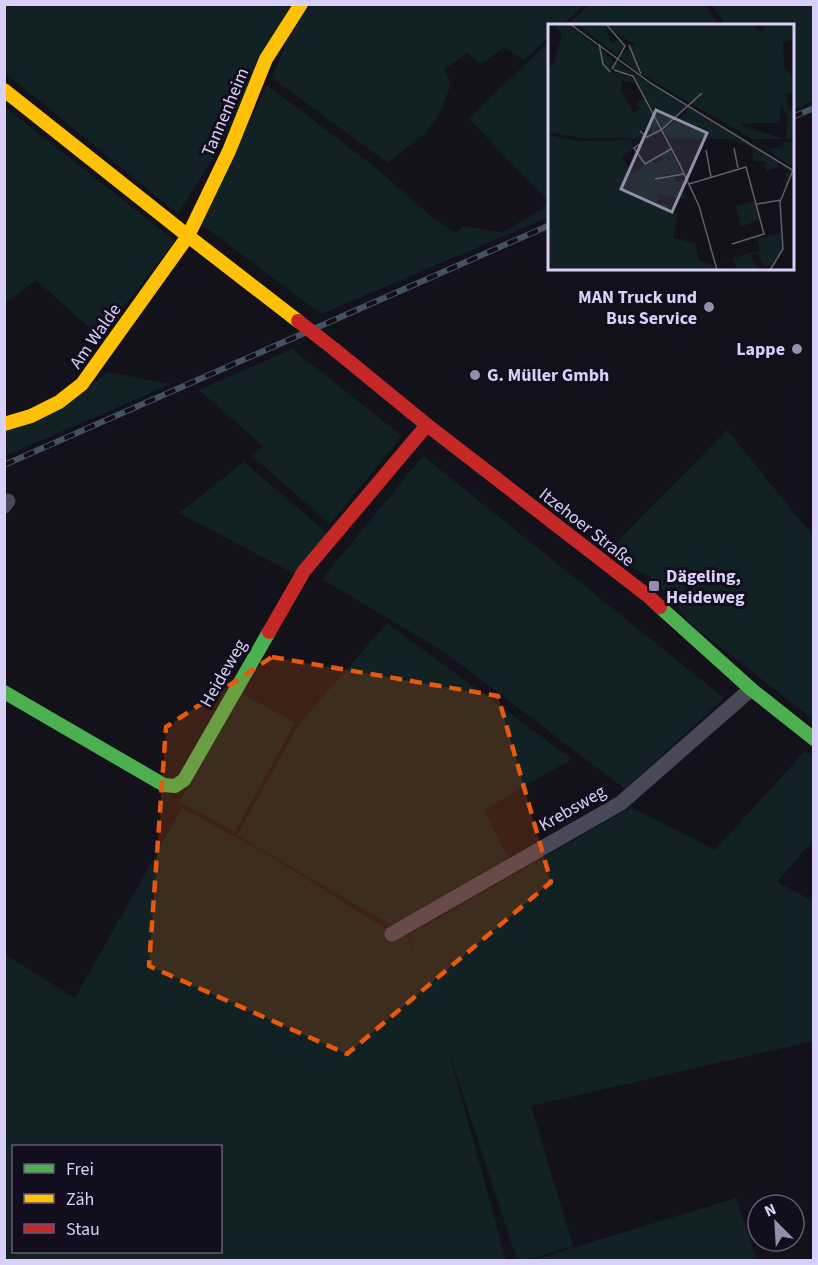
<svg xmlns="http://www.w3.org/2000/svg" width="818" height="1265" font-family="'Source Sans 3',sans-serif">
  <style>
    .green { fill: #122224; fill-rule: evenodd }
    .lines { fill: none; stroke-linecap: round; stroke-linejoin: round }
    .street { stroke: #494859; stroke-width: 15 }
    .fast { stroke: #4caf50; stroke-width: 14 }
    .slow { stroke: #ffc107; stroke-width: 14 }
    .jam { stroke: #c62828; stroke-width: 14 }
    .rail-casing { stroke: #435361; stroke-width: 6 }
    .rail { stroke: #120e1d; stroke-width: 4; stroke-dasharray: 11; stroke-linecap: butt }
    .jam-bridge { stroke: #c62828; stroke-width: 14 }
    .marked { fill: #e8590c; fill-opacity: 0.2; stroke: #e8590c; stroke-width: 4.5; stroke-dasharray: 12 8; stroke-linejoin: round }
    .poi-dot { fill: #938eab; stroke: #120e1d; stroke-width: 2 }
    .labels { text-anchor: middle; stroke-width: 6; stroke-linejoin: round; paint-order: stroke }
    .street-label { font-size: 18px; fill: #d8d0f9; stroke: #120e1d }
    .poi-label { font-size: 18px; font-weight: bold; fill: #d8d0f9; stroke: #120e1d; text-anchor: end }
    .inset-road { fill: none; stroke: #625e73; stroke-width: 1.5 }
    .view { fill: #938eab; fill-opacity: 0.15; stroke: #938eab; stroke-width: 3 }
    .inset-edge { fill: none; stroke: #d8d0f9; stroke-width: 3 }
  </style>
  <rect width="100%" height="100%" fill="#13121a"/>
  <g class="green">
    <path d="M4 5H290L221 145 178 214 5 73Z"/>
    <path d="M311 5H584L562 25 550 26 549 37 524 60 504 47 482 64 467 53 445 69 448 77 450 87 438 118 423 135 388 163 272 78 288 38Z"/>
    <path d="M589 5H705L718 25H567Z"/>
    <path d="M712 5H813V101L793 110 792 26 726 25Z"/>
    <path d="M549 41V202L469 119Z"/>
    <path d="M267 85 376 168 432 217 455 233 464 226 502 233 549 204V217L321 314 201 224Z"/>
    <path d="M5 107 175 241 100 337 36 280 5 303Z"/>
    <path d="M292 349 402 436 330 524 252 456 263 446 199 390Z"/>
    <path d="M108 372 171 384 5 456V431L65 406Z"/>
    <path d="M727 430 813 536V719L694 627 655 581 607 552Z"/>
    <path d="M423 456 724 698 625 789 443 651 322 579Z"/>
    <path d="M244 462 327 533 295 574 179 513Z"/>
    <path d="M387 623 572 759 484 810 508 858 392 926 237 835 299 724Z"/>
    <path d="M241 693 295 723 235 832 180 802Z"/>
    <path d="M805 751 813 758V840L777 882 813 901V1041L531 1106 573 1246 528 1260H517L448 1049 506 1260H5L4 954 75 998 182 808 264 852 385 928 408 935 424 979 409 935 631 807 715 850ZM14 1146H220V1252H14Z"/>
    <path d="M736 1198 757 1260H533Z"/>
  </g>
  <g class="lines">
    <g class="street">
      <path d="M4 506 8 501"/>
      <path d="M392 934 621 803 751 689"/>
    </g>
    <g class="fast">
      <path d="M660 607 751 689 814 739"/>
      <path d="M4 692 164 785 175 786 184 780 269 632"/>
    </g>
    <g class="slow">
      <path d="M4 90 188 236 298 321"/>
      <path d="M4 424 31 416 59 402 82 384 188 236 229 151 266 59 301 4"/>
    </g>
    <g class="jam">
      <path d="M334 349 427 425 648 596 660 607"/>
      <path d="M269 632 304 571 427 425"/>
    </g>
    <g class="rail-casing">
      <g id="rail">
        <path d="M792 117 814 108"/>
        <path d="M4 465 550 225"/>
      </g>
    </g>
    <use href="#rail" class="rail"/>
    <path class="jam-bridge" d="M298 321 334 349"/>
  </g>
  <path class="marked" d="M272 657 498 696 551 882 347 1054 149 966 166 727Z"/>
  <g class="poi-dot">
    <circle cx="709" cy="307" r="6"/>
    <circle cx="797" cy="349" r="6"/>
    <circle cx="475" cy="375" r="6"/>
    <rect x="648" y="580" width="12" height="12" rx="3"/>
  </g>
  <g class="labels">
    <g class="street-label">
      <text transform="translate(225 112) rotate(-67)" y="6">Tannenheim</text>
      <text transform="translate(95 336) rotate(-55)" y="6">Am Walde</text>
      <text transform="translate(587 527) rotate(38)" y="6">Itzehoer Straße</text>
      <text transform="translate(223 673) rotate(-60)" y="6">Heideweg</text>
      <text transform="translate(572 808) rotate(-30)" y="6">Krebsweg</text>
    </g>
    <g class="poi-label">
      <text x="697" y="303">MAN Truck und<tspan x="697" dy="21">Bus Service</tspan></text>
      <text x="785" y="355">Lappe</text>
      <text x="487" y="381" text-anchor="start">G. Müller Gmbh</text>
      <text x="666" y="582" text-anchor="start">Dägeling,<tspan x="666" dy="21">Heideweg</tspan></text>
    </g>
  </g>
  <g transform="translate(548 24)">
    <rect width="246" height="246" fill="#13121a"/>
    <path d="M7 0H20L65 36 64 50 77 47 87 58 74 57V67L86 90 92 84 89 79 96 74 112 106 105 110 103 105 92 106 96 113 108 115 33 114 0 108V44L6 39 14 11ZM29 0H57L63 19 69 17 67 13 76 21 69 31ZM60 0H208L207 4 214 9 219 0H246V15L235 18 236 43 246 55V68L238 70 240 85 246 84V115H238L239 93 233 79 231 99H195L194 102 236 115H204L90 48 71 32 87 20 70 11ZM66 37 140 83 113 104 81 48 64 46ZM141 83 197 115H120L115 106 142 87 137 89ZM0 111 31 117 83 116 85 125 74 134 85 150 104 136 107 140 115 136 112 131 122 126 134 150H116V154H125L129 159 138 155 140 159 132 163 139 175 111 170 109 180 121 181 120 188 130 190 125 214 147 219 151 237 166 241 168 246H103L102 243 100 246H0ZM185 116H198L243 147 236 163 240 146 231 139 229 144 218 147V138L206 137 203 123ZM205 116 222 125 234 123 233 132 236 119 246 117 245 143ZM207 177 212 195 193 203 188 182ZM233 209 234 226 222 242H216L209 229 202 231 211 246H189L185 236 168 240 212 226 209 214Z" fill="#122224"/>
    <path class="inset-road" d="M22 0 104 60 246 147M58 0 77 22 64 45M51 20 55 40 62 48M81 21 93 50M66 46 85 52 132 141 151 182 169 246M92 107 99 113 113 106 154 69M95 118 86 124 97 140 123 125M186 124 190 144M158 126 163 153M107 155 136 150M141 160 198 143 216 210 184 220M209 180 233 176M222 246 235 225 232 178 245 146"/>
    <path class="view" d="M108 86 159 109 124 188 73 165Z"/>
    <rect width="246" height="246" class="inset-edge"/>
  </g>
  <rect width="818" height="1265" fill="none" stroke="#d8d0f9" stroke-width="12"/>
  <rect x="12" y="1145" width="210" height="108" fill="#120e1d" stroke="#615c75" stroke-width="1.5"/>
  <rect x="24" y="1164" width="30" height="9" fill="#4caf50" stroke="#615c75" stroke-width="1.5"/>
  <text x="66" y="1175" font-size="18" fill="#d8d0f9">Frei</text>
  <rect x="24" y="1194" width="30" height="9" fill="#ffc107" stroke="#615c75" stroke-width="1.5"/>
  <text x="66" y="1205" font-size="18" fill="#d8d0f9">Zäh</text>
  <rect x="24" y="1224" width="30" height="9" fill="#c62828" stroke="#615c75" stroke-width="1.5"/>
  <text x="66" y="1235" font-size="18" fill="#d8d0f9">Stau</text>
  <g transform="translate(776 1223) rotate(336)"><circle r="28" fill="#120e1d" stroke="#615c75" stroke-width="1.5"/>
  <path d="M0-4.5L10 22L0 15L-10 22Z" fill="#938eab"/>
  <text y="-9" font-size="16" font-weight="bold" text-anchor="middle" fill="#d8d0f9">N</text>
  </g>
</svg>
